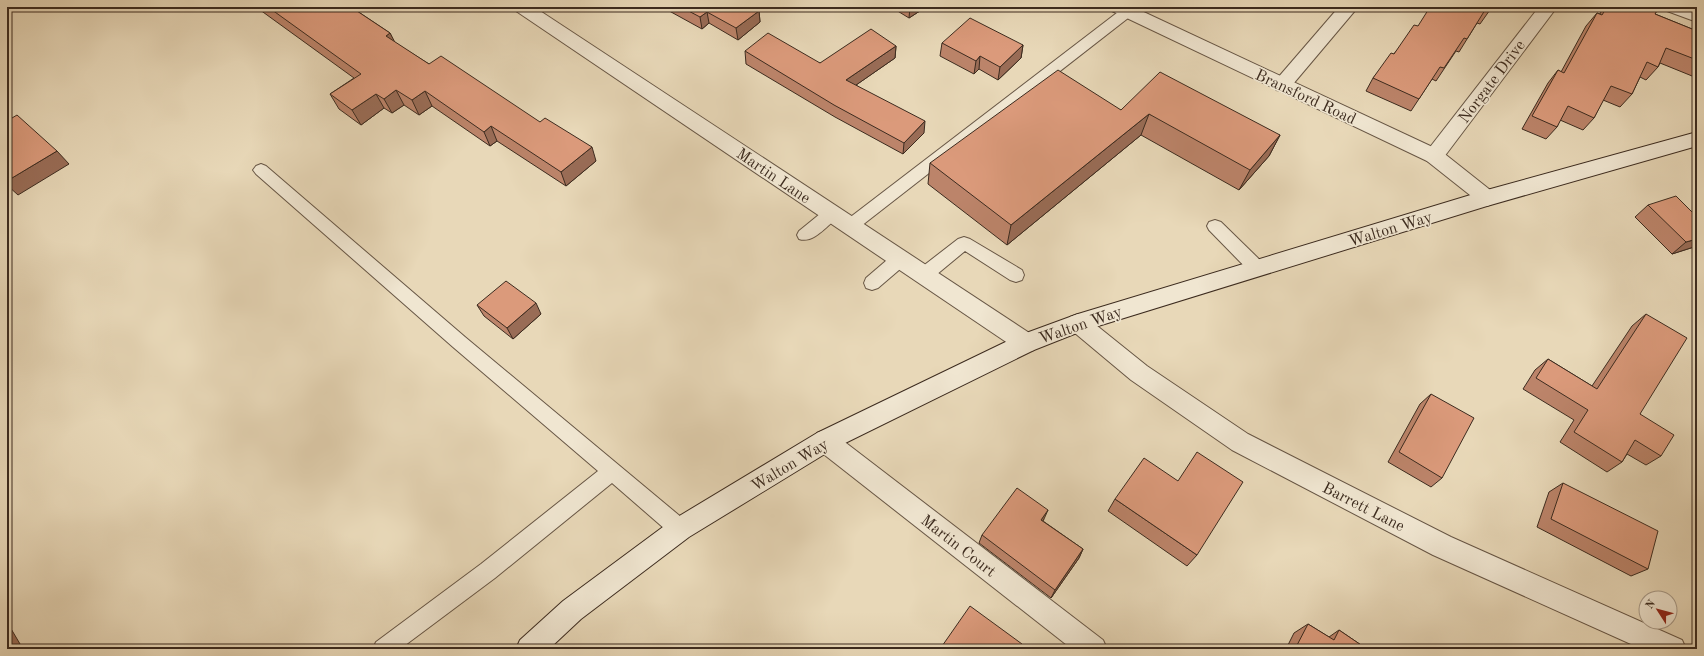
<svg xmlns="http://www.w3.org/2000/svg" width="1704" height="656" font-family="'Old Standard TT',serif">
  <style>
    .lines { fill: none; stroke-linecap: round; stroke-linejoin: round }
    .service-casing { stroke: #675645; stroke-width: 2 }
    .minor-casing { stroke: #675645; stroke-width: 2 }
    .tertiary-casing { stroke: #675645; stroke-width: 2 }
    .secondary-casing { stroke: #3c2b1f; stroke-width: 2 }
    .service { fill: #f0e6d1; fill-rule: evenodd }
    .minor { fill: #f0e6d1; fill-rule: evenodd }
    .tertiary { fill: #f0e6d1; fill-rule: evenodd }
    .secondary { fill: #f0e6d1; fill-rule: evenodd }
    .wall { fill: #bc846a; stroke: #3c2b1f }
    .shaded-wall { fill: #996c56; stroke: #3c2b1f }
    .building { fill: #db9a7b; stroke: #3c2b1f }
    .labels { text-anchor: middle; stroke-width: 3.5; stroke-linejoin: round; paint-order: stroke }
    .street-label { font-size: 16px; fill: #3c2b1f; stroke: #f0e6d1 }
  </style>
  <rect width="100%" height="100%" fill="#e8d8b8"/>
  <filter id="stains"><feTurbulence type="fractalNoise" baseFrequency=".005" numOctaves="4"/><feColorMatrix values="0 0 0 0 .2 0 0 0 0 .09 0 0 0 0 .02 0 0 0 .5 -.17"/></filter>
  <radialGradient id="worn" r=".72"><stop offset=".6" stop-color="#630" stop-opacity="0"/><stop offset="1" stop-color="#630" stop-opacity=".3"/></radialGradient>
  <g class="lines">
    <g class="service-casing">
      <g id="service">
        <path d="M1127 8 1132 9 1134 12 1132 15 856 230 850 232 844 230 842 226 844 222 1122 9Z"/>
        <path d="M261 164 266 166 465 337 687 522 690 529 687 536 680 538 673 536 612 483 495 578 400 649H373L376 642 481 564 598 471 453 347 256 174 253 170 256 166Z"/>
        <path d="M832 207 838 209 840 213 838 217C827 226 813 244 799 239L797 235 799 231 826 209Z"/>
        <path d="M1215 220 1221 222 1263 263 1265 268 1263 273 1257 275 1251 273 1209 230 1207 226 1209 222Z"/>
        <path d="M964 237 970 239 1022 270 1024 275 1022 280 1016 282 1010 280 965 251 930 280 924 282 918 280 916 275 918 270 958 239Z"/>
        <path d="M900 253 906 254 908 259 906 264 878 288 872 290 866 288 864 283 866 278 894 254Z"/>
      </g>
    </g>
    <g class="minor-casing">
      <g id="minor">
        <path d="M513 7H534L1034 336 1037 343 1034 350 1026 352 1018 350 516 11Z"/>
        <path d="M1339 7H1358L1288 90 1282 91 1276 90 1273 85 1276 80Z"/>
        <path d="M1539 7H1557L1441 161 1434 163 1427 161 1424 156 1427 151Z"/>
        <path d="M1664 7H1690L1697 10V22L1667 11Z"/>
        <path d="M1078 314 1086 317 1147 366 1248 434 1451 537 1682 640 1686 649H1642L1433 555 1232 450 1131 380 1070 329 1067 323 1070 317Z"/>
        <path d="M825 430 833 433 1103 640 1107 649H1072L817 449 813 441 817 433Z"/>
      </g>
    </g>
    <g class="tertiary-casing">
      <path id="tertiary" d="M1109 7H1133L1441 151 1494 193 1497 198 1494 203 1487 206 1480 203 1427 161 1112 11Z"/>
    </g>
    <g class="secondary-casing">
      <path id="secondary" d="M1697 132V146L1487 206 1082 331 1034 350 833 449 689 537 581 619 549 649H516L520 640 563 601 671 521 817 433 1018 336 1078 314 1487 190Z"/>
    </g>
    <use href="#service" class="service"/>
    <use href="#minor" class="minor"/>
    <use href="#tertiary" class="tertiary"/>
    <use href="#secondary" class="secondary"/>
  </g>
  <g class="wall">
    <path d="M256 7H351L390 33 394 42 429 64 596 161 566 186 497 141 490 146 432 106 419 115 404 105 392 113 384 108 361 125 339 109 330 94 354 78Z"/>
    <path d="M662 7H753L759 11 760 22 738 40 709 23 702 29Z"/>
    <path d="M891 7H926L909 18Z"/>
    <path d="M1492 7 1480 24 1477 23 1459 52 1456 51 1436 81 1432 79 1411 111 1366 91 1373 78 1418 26Z"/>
    <path d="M1603 7H1659L1655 14 1697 31V78L1660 63 1658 67 1646 80 1640 77 1632 94 1620 107 1603 100 1594 118 1583 130 1560 120 1557 127 1546 139 1522 129 1548 83 1558 70 1561 72 1586 26 1597 13 1600 14Z"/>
    <path d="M942 43 1023 45 1021 58 998 80 979 69 974 74 940 56Z"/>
    <path d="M896 46 895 58 856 85 924 133 903 154 835 117 746 64 745 51 820 63Z"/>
    <path d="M1121 110 1280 135 1269 156 1239 190 1141 135 1007 245 928 184 930 163Z"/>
    <path d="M1648 205 1697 246 1672 254 1635 217Z"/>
    <path d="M477 305 541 314 513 339 484 316Z"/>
    <path d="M1646 314 1640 414 1661 456 1646 465 1627 454 1622 462 1607 472 1560 442 1574 420 1523 389 1535 370 1548 359 1592 386 1632 326Z"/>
    <path d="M1431 394 1442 478 1431 487 1388 462 1420 404Z"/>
    <path d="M1563 483 1648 569 1631 576 1537 527 1549 492Z"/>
    <path d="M1115 499 1197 555 1187 566 1108 511Z"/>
    <path d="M1044 519 1043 521 1083 549 1079 558 1051 598 979 543 982 535Z"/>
    <path d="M1308 624 1329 637 1339 630 1367 649H1286L1294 633Z"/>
  </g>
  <g class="shaded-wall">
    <path d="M910 7H926L909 18Z"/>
    <path d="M759 11 760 22 738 40 736 28Z"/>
    <path d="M707 12 709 23 702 29 700 17Z"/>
    <path d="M390 33 398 48 386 36Z"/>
    <path d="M1023 45 1021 58 998 80 1000 67Z"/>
    <path d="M896 46 895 58 846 92V80Z"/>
    <path d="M980 56 979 69 974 74 976 61Z"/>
    <path d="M396 90 404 105 392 113 384 99Z"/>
    <path d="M425 91 432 106 419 115 412 100Z"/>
    <path d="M376 94 384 108 361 125 352 110Z"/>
    <path d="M1149 114 1141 135 1007 245 1011 225Z"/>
    <path d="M925 121 924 133 903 154 904 143Z"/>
    <path d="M491 126 497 141 490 146 484 132Z"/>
    <path d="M1280 135 1269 156 1239 190 1250 170Z"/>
    <path d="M592 147 596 161 566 186 561 172Z"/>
    <path d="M57 151 69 164 18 195 7 185V181Z"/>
    <path d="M1697 239V246L1672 254 1686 242Z"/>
    <path d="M536 303 541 314 513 339 507 328Z"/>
    <path d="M1048 510 1044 519 1037 528 1041 520Z"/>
    <path d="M1083 549 1079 558 1051 598 1055 590Z"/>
    <path d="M7 622 23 649H7Z"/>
  </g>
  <g class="building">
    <path d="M268 7H351L390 33 386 36 429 64 441 56 540 122 545 118 592 147 561 172 491 126 484 132 425 91 412 100 396 90 384 99 376 94 352 110 330 94 361 74Z"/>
    <path d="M681 7H753L759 11 736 28 707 12 700 17Z"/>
    <path d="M1430 7H1492L1489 11 1485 10 1467 39 1464 38 1444 68 1440 67 1419 99 1373 78 1391 53 1394 54 1414 25 1418 26Z"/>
    <path d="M1607 7H1659L1655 14 1697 31V60L1666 48 1658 67 1647 62 1632 94 1611 86 1594 118 1568 106 1557 127 1532 116 1558 70 1564 73 1597 13 1602 15Z"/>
    <path d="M970 18 1023 45 1000 67 980 56 976 61 942 43Z"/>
    <path d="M871 29 896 46 846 80 925 121 904 143 834 105 745 51 768 33 820 63Z"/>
    <path d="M1058 70 1121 110 1160 72 1280 135 1250 170 1149 114 1011 225 930 163Z"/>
    <path d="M17 115 57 151 7 181V121Z"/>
    <path d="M1676 196 1697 217V239L1686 242 1648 205Z"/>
    <path d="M506 281 536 303 507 328 477 305Z"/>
    <path d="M1646 314 1687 338 1640 414 1674 435 1661 456 1635 440 1622 462 1574 432 1588 410 1536 378 1548 359 1597 389Z"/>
    <path d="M1431 394 1474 418 1442 478 1399 452Z"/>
    <path d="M1197 452 1243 482 1197 555 1115 499 1144 458 1178 481Z"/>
    <path d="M1563 483 1658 531 1648 569 1551 519Z"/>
    <path d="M1017 488 1048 510 1041 520 1083 549 1055 590 982 535Z"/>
    <path d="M970 606 1022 644 1019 649H940Z"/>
    <path d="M1308 624 1334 640 1339 630 1367 649H1295Z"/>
  </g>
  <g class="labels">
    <g class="street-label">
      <text transform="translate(1491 81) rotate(-53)" y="6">Norgate Drive</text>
      <text transform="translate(1306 96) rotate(25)" y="6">Bransford Road</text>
      <text transform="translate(774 175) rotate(34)" y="6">Martin Lane</text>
      <text transform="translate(1390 228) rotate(-17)" y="6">Walton Way</text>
      <text transform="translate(1080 324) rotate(-19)" y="6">Walton Way</text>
      <text transform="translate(789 464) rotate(-31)" y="6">Walton Way</text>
      <text transform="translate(1364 506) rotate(27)" y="6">Barrett Lane</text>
      <text transform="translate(959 545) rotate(38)" y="6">Martin Court</text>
    </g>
  </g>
  <rect width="1704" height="656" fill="none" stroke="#e8d8b8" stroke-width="24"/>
  <rect x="8" y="8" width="1688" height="640" fill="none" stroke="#3c2b1f" stroke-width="2"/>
  <rect x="12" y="12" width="1680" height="632" fill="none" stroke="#3c2b1f"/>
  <g transform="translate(1658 610) rotate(306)"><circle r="19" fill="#f0e6d1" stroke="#a89b8a"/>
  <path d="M0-3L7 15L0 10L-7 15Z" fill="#8f2418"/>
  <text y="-6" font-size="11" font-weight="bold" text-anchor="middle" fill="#3c2b1f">N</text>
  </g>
  <rect width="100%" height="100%" filter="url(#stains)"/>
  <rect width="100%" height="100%" fill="url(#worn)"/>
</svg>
